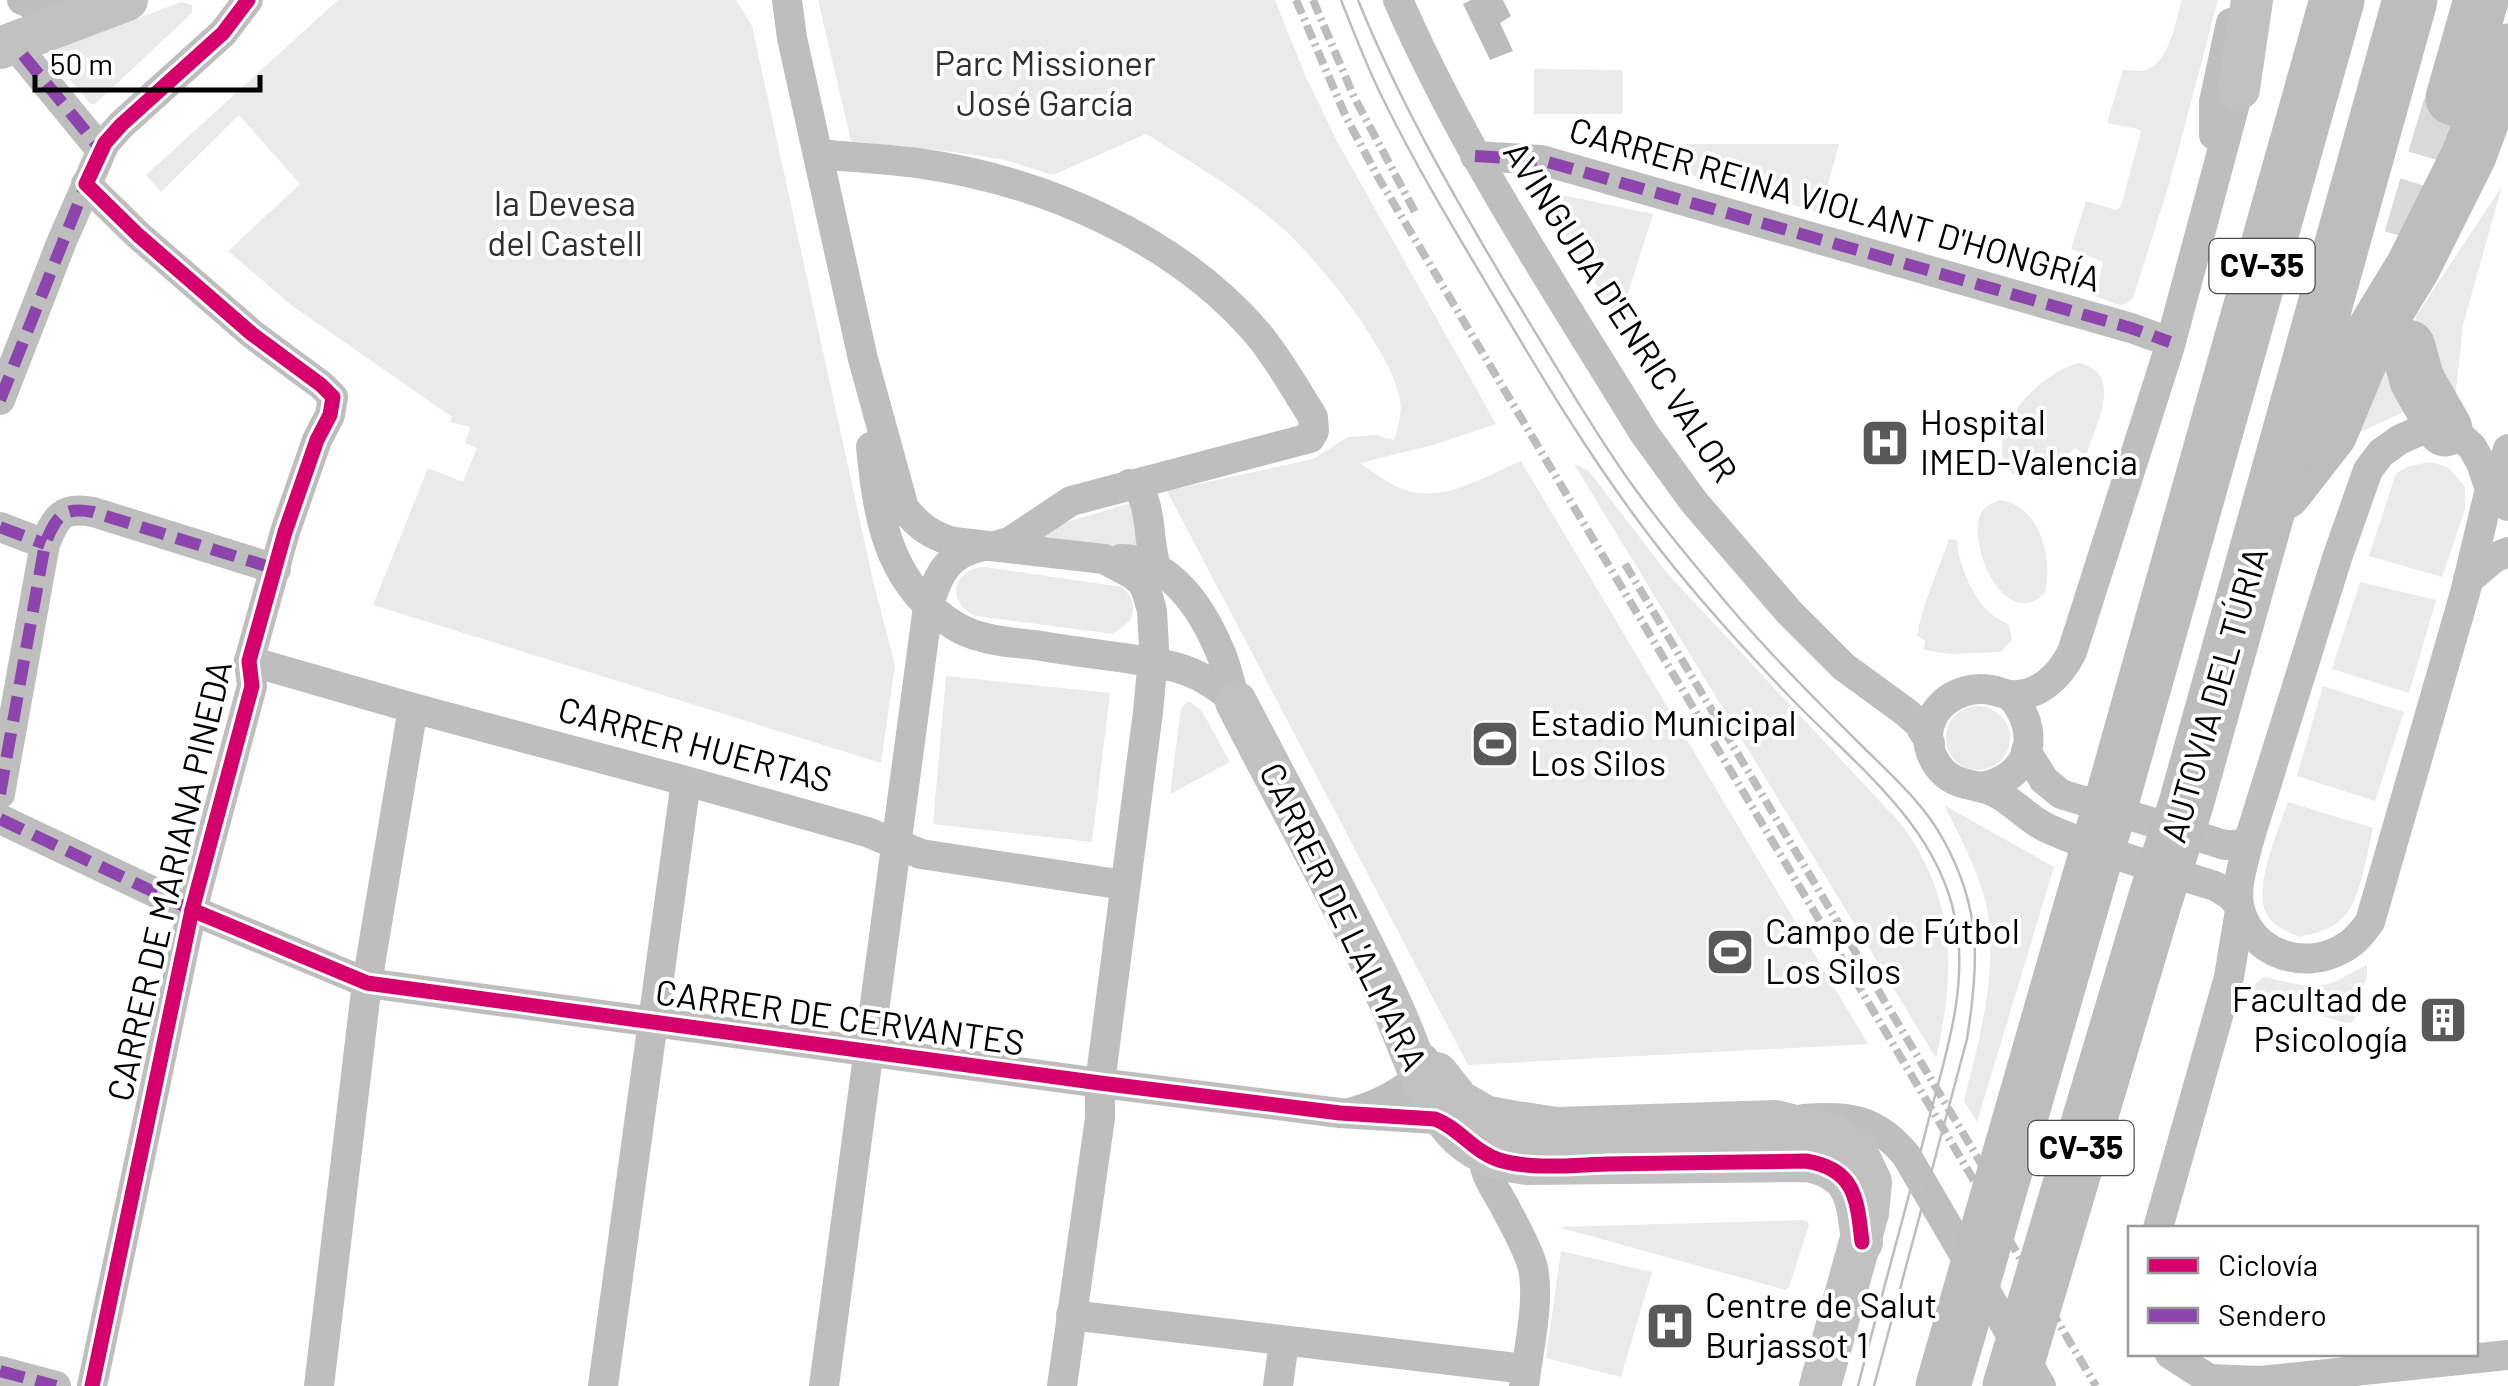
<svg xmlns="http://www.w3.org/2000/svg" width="2508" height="1386" font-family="Barlow,sans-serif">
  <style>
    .green { fill: #eaeaea }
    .water { fill: #bcbcbc }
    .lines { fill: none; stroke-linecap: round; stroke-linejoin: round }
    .highway-tunnel { stroke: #d9d9d9; stroke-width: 55; stroke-dasharray: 55 28; stroke-linecap: butt }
    .street { stroke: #bebebe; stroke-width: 30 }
    .secondary { stroke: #c1c1c1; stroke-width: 42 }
    .highway { stroke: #bdbdbd; stroke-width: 55 }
    .tram { stroke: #bdbdbd; stroke-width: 2.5 }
    .rail { stroke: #bdbdbd; stroke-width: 8; stroke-dasharray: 15 5 2.5 5; stroke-linecap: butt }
    .quiet { stroke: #8e44ad; stroke-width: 12; stroke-dasharray: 25 12; stroke-linecap: butt }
    .cycleway-casing { stroke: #fff; stroke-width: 21 }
    .cycleway { stroke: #d6006c; stroke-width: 15 }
    .labels { text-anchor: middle; stroke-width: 8; stroke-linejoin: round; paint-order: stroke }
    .shield { fill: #fff; stroke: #4c4c4c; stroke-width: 2.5 }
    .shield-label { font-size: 32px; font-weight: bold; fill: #000 }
    .park-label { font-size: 35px; fill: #2f2f2f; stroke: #fff }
    .street-label { font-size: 35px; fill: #000; stroke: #fff }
    .poi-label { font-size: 35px; fill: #000; stroke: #fff; text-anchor: start }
  </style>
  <rect width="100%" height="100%" fill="#fff"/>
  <g class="green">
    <path d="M338 0H736L752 26 874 585 895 665 881 763 373 605 428 468 463 482 477 448 465 443 470 427 450 422 452 417 291 305 228 251 300 184 239 115 161 192 146 175Z"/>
    <path d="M818 0H1275L1306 77 1337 141 1496 424 1433 445 1360 463C1373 472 1386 482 1400 488 1440 506 1485 476 1521 461L1868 1044 1468 1065 1167 491 1313 459 1348 437 1376 435 1394 440C1399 424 1403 411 1399 395 1388 347 1317 258 1280 226 1239 190 1192 163 1146 134L1053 175 1005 160 962 153 851 141Z"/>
    <path d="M2182 0H2218L2170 181 2133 298 2126 304 2119 305 2095 296 2103 262 2071 249 2086 201 2116 210 2121 206 2141 132 2138 129 2107 123 2123 70C2129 70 2135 71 2141 71 2169 67 2175 23 2182 0Z"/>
    <path d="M181 2 192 5V13L95 104H90L49 54 51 51Z"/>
    <path d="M1534 69 1623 70V114H1534Z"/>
    <path d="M1587 144H1839L1820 213Z"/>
    <path d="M2502 186 2463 325 2455 400 2418 345 2416 316Z"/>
    <path d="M1542 191 1653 214 1621 315H1615L1543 198Z"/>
    <path d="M2388 359 2408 410 2358 433Z"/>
    <path d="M2078 363C2126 372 2095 426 2086 456L2075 448C2059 464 2007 498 2002 453 1998 416 2045 372 2078 363Z"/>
    <path d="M2430 462 2448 467 2465 487V509L2442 577 2369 556 2396 473 2410 466Z"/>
    <path d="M1574 464 1588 470 1668 574 1902 825C1956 900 1956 971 1936 1058Z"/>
    <path d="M2000 500C2041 506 2053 558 2045 593 2005 633 1966 545 1981 513 1985 506 1992 503 2000 500Z"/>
    <path d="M1132 503 1140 551 1036 537 1035 531Z"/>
    <path d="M1949 539 1957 540C1958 564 1974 602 1994 616 1999 620 2005 622 2009 625L2012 640 2001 652 1950 654 1924 650 1925 640 1917 636C1923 602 1938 571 1949 539Z"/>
    <path d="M985 567 1122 587C1133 597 1135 606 1131 620L1113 634 976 616C945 603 952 568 985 567Z"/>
    <path d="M2360 582 2436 600 2409 693 2332 669Z"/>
    <path d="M946 676 1110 693 1092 842 933 824Z"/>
    <path d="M2323 686 2404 712 2375 801 2297 776Z"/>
    <path d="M1187 702H1190L1202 711 1230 762 1170 794 1181 708Z"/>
    <circle cx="1978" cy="738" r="32"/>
    <path d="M2288 802 2373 828C2367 853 2361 900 2343 918 2331 930 2315 933 2300 937 2287 932 2273 926 2266 913 2253 887 2279 829 2288 802Z"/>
    <path d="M1944 805 2054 867 1977 1122 1964 1101C1979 1039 1997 979 1988 914 1984 883 1959 834 1944 805Z"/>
    <path d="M2367 965V975L2354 1021 2346 1023 2253 995 2255 984 2263 977C2282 980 2302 988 2322 985 2338 983 2352 971 2367 965Z"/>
    <path d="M1803 1220 1807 1221 1809 1225 1789 1287 1785 1290 1558 1227Z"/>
    <path d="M1561 1251 1652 1272 1621 1377 1546 1358Z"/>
  </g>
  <path class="water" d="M1471 0H1503L1511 16 1500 23 1513 51 1490 60 1463 4Z"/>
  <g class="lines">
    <path class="highway-tunnel" d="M2411 239 2453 98"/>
    <g class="street">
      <path d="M22 0 38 7H53"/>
      <path d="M787 0 792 38 863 359 904 508C918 526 932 536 954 542L1104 559 1132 574 1143 583 1148 596 1152 611 1154 648 1148 712 1100 1083V1118L1062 1386"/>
      <path d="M1398 0C1465 153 1557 291 1644 433L1694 502 1789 612 1844 667 1907 713 1919 724 1930 743"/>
      <path d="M23 55 101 150"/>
      <path d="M2214 135V102L2231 23"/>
      <path d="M818 154C851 157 884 159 917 163 1041 180 1175 237 1258 334 1279 359 1295 389 1313 417L1314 431 1310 438 1071 501 1011 541 996 546"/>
      <path d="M1475 156 1541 160 2131 328 2170 342"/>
      <path d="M86 184 138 235 252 334 321 385 333 397 330 415 317 440 285 532 249 661 252 686 192 910 92 1386"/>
      <path d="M0 400 62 241 105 143 121 125 223 33 248 0"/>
      <path d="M871 447C877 506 884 565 930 607 946 621 961 632 982 637 999 642 1017 643 1035 645 1065 650 1095 654 1125 658 1175 666 1196 667 1236 702"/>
      <path d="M2508 449 2502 470 2490 489 2465 593 2370 922C2362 933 2354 943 2342 949 2303 971 2253 954 2240 910 2234 889 2244 861 2249 840L2337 558 2368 470 2381 453 2399 440 2421 430 2445 429 2459 435 2472 447 2481 463 2490 489 2508 506"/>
      <path d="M1129 484 1136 486C1152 503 1148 543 1156 567"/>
      <path d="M0 527 45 544"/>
      <path d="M1121 559C1170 559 1202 609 1219 649 1227 666 1230 685 1236 702"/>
      <path d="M2468 580 2494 558 2508 552"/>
      <path d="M249 661 413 708 686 781 867 832 921 854 1124 885"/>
      <path d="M2010 695C2039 697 2060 676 2072 652L2169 349 2244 70"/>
      <path d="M2026 751 2044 780 2061 794 2225 845H2237L2249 840"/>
      <path d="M1978 787C2015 783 2039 754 2024 717 2021 711 2018 703 2012 698 2008 694 2005 694 1999 692 1951 677 1908 723 1938 766 1952 786 1972 783 1992 791 2013 800 2028 820 2049 829 2102 852 2160 869 2215 886L2230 895 2239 905"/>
      <path d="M0 794 45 544C56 517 62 506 93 512L276 569"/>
      <path d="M0 819 192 910 367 983 1100 1083 1340 1113 1435 1119 1443 1122 1454 1131"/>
      <path d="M1353 1112C1377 1105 1423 1086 1424 1059"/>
      <path d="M1804 1119C1849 1115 1876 1119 1906 1155L2041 1386"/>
      <path d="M1484 1153C1482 1175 1498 1192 1507 1211 1516 1228 1528 1249 1533 1268 1540 1303 1528 1350 1524 1386"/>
      <path d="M2158 1228 2229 977 2240 910"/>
      <path d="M1071 1315 1526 1369"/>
      <path d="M2170 1354 2209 1379 2260 1381 2508 1355"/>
      <path d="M0 1371 56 1386"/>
      <path d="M319 1386 367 983 413 708"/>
      <path d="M603 1386 686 781"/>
      <path d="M824 1386 927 614C935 579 946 552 985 546"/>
      <path d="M1278 1386 1284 1341"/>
    </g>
    <g class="secondary">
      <path d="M0 48 127 0"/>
      <path d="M2239 89 2252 0"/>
      <path d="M1236 702C1287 801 1342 899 1389 1000 1409 1042 1422 1093 1453 1129 1473 1152 1499 1160 1527 1164L1806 1161C1856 1169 1857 1200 1862 1242"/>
      <path d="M1437 1073 1459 1101 1485 1116 1504 1120 1556 1128 1776 1121 1831 1135 1857 1153 1871 1182 1868 1213 1820 1386"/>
    </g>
    <g class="highway">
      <path d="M2453 98 2481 0"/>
      <path d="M2408 347 2417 380 2445 429"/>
      <path d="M2284 492 2330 433 2369 339 2413 267 2469 155 2508 51"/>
      <path d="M1943 1386 2117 782 2337 0"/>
      <path d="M2010 1386 2155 900 2186 804 2410 0"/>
    </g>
    <g class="tram">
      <path d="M1341 0C1355 35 1368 70 1385 103 1418 170 1457 234 1495 298 1543 379 1591 459 1648 534 1691 591 1740 645 1790 697 1852 762 1937 824 1955 918 1970 989 1943 1062 1926 1130 1904 1216 1880 1301 1858 1386"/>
      <path d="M1358 0C1399 101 1453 195 1509 289 1546 349 1581 411 1621 469 1654 517 1692 562 1729 606 1770 654 1815 699 1860 744 1889 773 1924 803 1944 841 1982 910 1979 964 1967 1039L1874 1386"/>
    </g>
    <g class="rail">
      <path d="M1296 0 1346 117 1378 177 2096 1386"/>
      <path d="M1313 0 1354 97 1415 212"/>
      <path d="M1625 564 1995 1187"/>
    </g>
    <g class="quiet">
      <path d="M23 55 101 150"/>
      <path d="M1475 156 1541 160 2131 328 2170 342"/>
      <path d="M0 400 86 184"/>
      <path d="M0 527 45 544"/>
      <path d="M0 794 45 544C56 517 62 506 93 512L276 569"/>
      <path d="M0 819 192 910"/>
      <path d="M0 1371 56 1386"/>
    </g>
    <g class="cycleway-casing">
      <g id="cycleway">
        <path d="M192 910 367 983 1100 1083 1340 1113 1435 1119C1459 1128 1474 1152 1499 1160 1532 1170 1573 1165 1607 1164 1673 1163 1740 1162 1806 1161 1856 1169 1857 1200 1862 1242"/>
        <path d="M92 1386 192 910 252 686 249 661 285 532 317 440 330 415 333 397 321 385 252 334 138 235 86 184 105 143 121 125 223 33 248 0"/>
      </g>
    </g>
    <use href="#cycleway" class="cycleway"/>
  </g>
  <defs>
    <g id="hospital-square" transform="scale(2.5)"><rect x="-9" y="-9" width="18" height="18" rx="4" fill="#595959" stroke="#fff"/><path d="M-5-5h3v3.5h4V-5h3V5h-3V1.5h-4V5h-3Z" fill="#fff"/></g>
    <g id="stadium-square" transform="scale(2.5)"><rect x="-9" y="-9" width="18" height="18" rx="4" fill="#595959" stroke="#fff"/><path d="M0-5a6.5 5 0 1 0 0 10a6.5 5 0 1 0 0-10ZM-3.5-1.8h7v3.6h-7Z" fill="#fff"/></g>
    <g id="building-square" transform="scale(2.5)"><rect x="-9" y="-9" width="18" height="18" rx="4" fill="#595959" stroke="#fff"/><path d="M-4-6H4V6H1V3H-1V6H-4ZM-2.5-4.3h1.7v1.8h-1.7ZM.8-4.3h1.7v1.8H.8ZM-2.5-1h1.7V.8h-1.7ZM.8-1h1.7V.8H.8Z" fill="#fff"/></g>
  </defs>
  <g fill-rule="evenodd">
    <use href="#hospital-square" x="1885" y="443"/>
    <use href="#stadium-square" x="1495" y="744"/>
    <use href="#stadium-square" x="1730" y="952"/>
    <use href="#building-square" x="2443" y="1020"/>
    <use href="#hospital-square" x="1670" y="1326"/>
  </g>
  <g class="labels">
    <g class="shield">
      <rect x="2209.5" y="239" width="105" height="54" rx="8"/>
      <rect x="2028.5" y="1121" width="105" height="54" rx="8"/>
    </g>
    <g class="shield-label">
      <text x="2262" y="277">CV-35</text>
      <text x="2081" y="1159">CV-35</text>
    </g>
    <g class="park-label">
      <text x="1045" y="76">Parc Missioner<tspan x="1045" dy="40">José García</tspan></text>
      <text x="565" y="216">la Devesa<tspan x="565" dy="40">del Castell</tspan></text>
    </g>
    <g class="street-label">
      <text transform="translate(1835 205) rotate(16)" y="12">CARRER REINA VIOLANT D'HONGRÍA</text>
      <text transform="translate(1620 312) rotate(57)" y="12">AVINGUDA D'ENRIC VALOR</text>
      <text transform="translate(2215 695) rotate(-74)" y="12">AUTOVIA DEL TÚRIA</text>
      <text transform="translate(695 745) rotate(15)" y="12">CARRER HUERTAS</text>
      <text transform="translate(170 881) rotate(-77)" y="12">CARRER DE MARIANA PINEDA</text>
      <text transform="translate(1343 917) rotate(64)" y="12">CARRER DE L'ALMARA</text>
      <text transform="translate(840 1018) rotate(8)" y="12">CARRER DE CERVANTES</text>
    </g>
    <g class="poi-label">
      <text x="1920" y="435">Hospital<tspan x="1920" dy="40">IMED-Valencia</tspan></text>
      <text x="1530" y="736">Estadio Municipal<tspan x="1530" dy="40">Los Silos</tspan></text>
      <text x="1765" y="944">Campo de Fútbol<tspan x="1765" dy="40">Los Silos</tspan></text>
      <text x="2408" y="1012" text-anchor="end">Facultad de<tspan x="2408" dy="40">Psicología</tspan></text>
      <text x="1705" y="1318">Centre de Salut<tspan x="1705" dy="40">Burjassot 1</tspan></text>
    </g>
  </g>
  <rect x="2128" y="1226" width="350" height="130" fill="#ffffff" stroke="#999999" stroke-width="2.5"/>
  <rect x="2148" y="1258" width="50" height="15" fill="#d6006c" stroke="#999999" stroke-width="2.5"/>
  <text x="2218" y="1276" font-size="30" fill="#000000">Ciclovía</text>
  <rect x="2148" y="1308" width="50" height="15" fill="#8e44ad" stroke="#999999" stroke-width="2.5"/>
  <text x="2218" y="1326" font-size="30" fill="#000000">Sendero</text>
  <path d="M35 75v15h225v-15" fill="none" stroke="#000000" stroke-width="5"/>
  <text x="50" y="75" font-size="30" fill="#000000" stroke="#ffffff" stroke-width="8" paint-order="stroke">50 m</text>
</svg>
